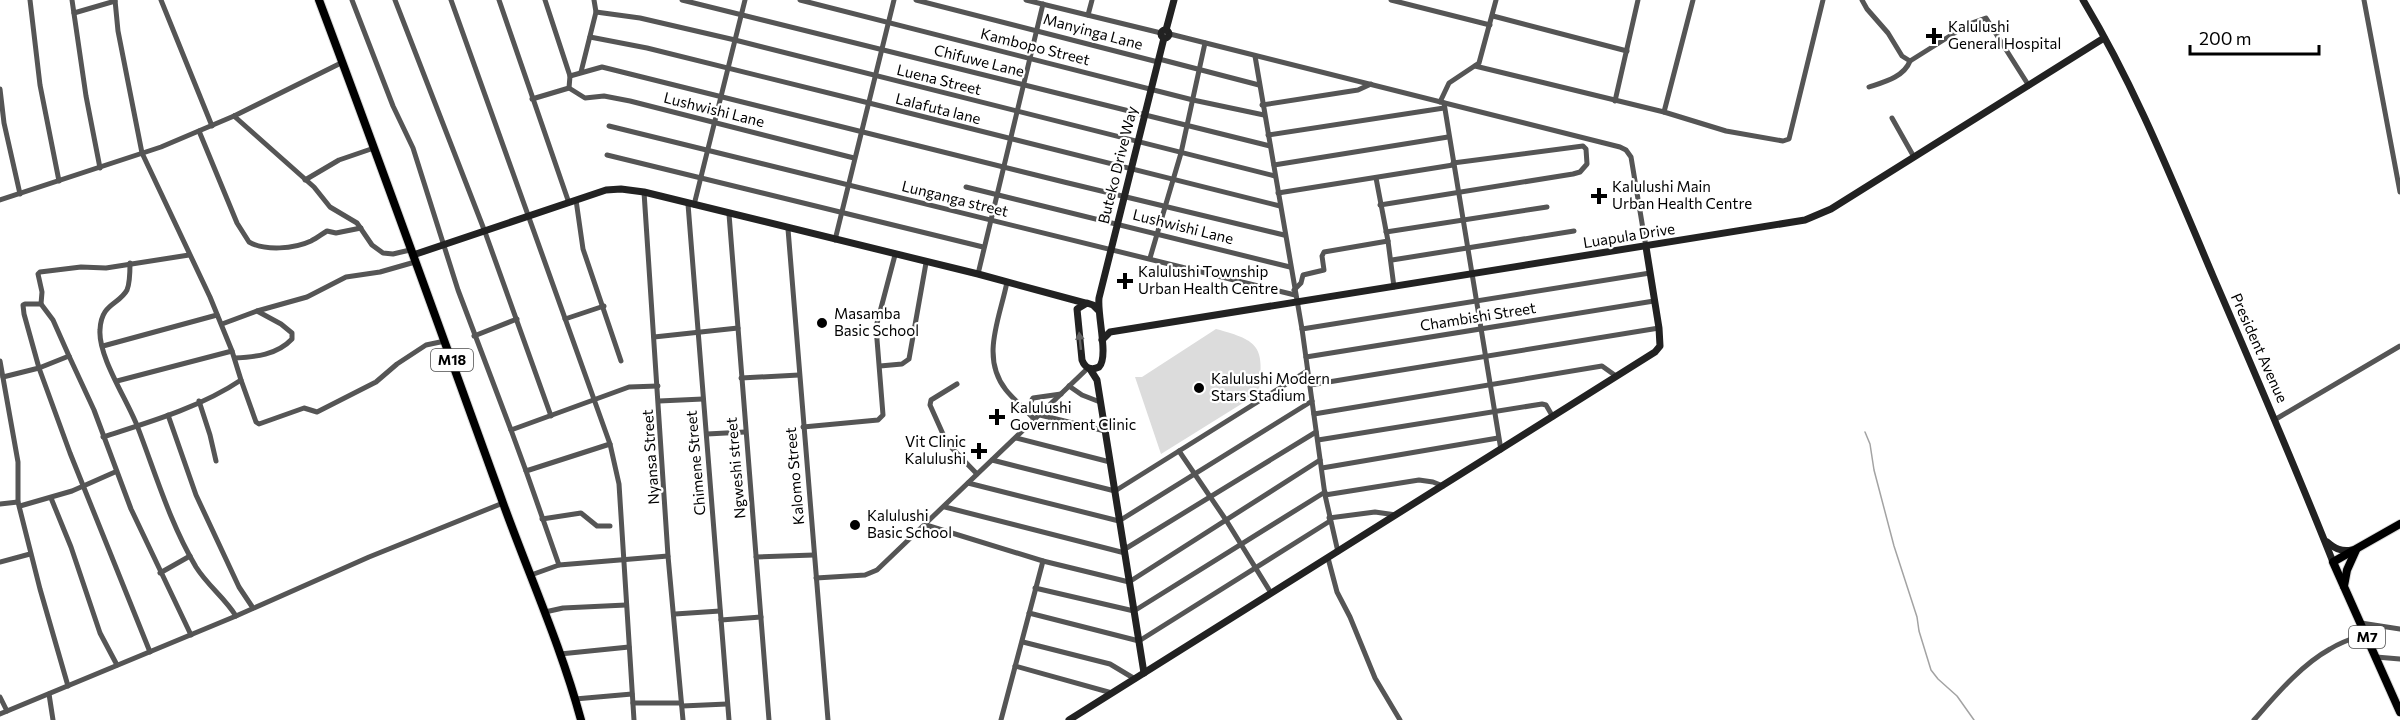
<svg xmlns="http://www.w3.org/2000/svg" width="2400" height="720" font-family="Commissioner,sans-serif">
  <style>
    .garden { fill: #dcdcdc }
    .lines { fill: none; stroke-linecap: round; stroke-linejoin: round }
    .stream { stroke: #a3a3a3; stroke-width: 1.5 }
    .primary-casing { stroke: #dbdbdb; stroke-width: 10 }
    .street { stroke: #555; stroke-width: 5 }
    .secondary { stroke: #222; stroke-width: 7 }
    .primary { stroke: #000; stroke-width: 8 }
    .oneway { fill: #646464 }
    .poi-dot { fill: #000; stroke: #fff; stroke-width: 2 }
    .labels { text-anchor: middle; stroke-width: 4.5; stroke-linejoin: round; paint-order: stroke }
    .shield { fill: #fff; stroke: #4c4c4c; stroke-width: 1.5 }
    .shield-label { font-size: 14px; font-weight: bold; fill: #000 }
    .poi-label { font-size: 15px; fill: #000; stroke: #fff; text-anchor: start }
    .street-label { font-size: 15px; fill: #000; stroke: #fff }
  </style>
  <rect width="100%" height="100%" fill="#fff"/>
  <path class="garden" d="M1216 329C1261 341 1264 347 1259 393L1161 454 1135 377H1142Z"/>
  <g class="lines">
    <path class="stream" d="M1865 432 1870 444 1874 470 1894 546 1917 617 1919 631 1931 670 1938 679 1957 696 1974 720"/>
    <g class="primary-casing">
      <g id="primary">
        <path d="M319 0C382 167 442 335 503 503 529 575 561 646 581 720"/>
        <path d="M2400 524 2333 562 2400 712"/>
        <path d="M2344 586 2347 570 2356 550"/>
      </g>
    </g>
    <g class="street">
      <path d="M30 0 40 85 59 181"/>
      <path d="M72 0 86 96 100 168"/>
      <path d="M115 0 118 31 142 153 210 297 232 351"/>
      <path d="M161 0 212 126"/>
      <path d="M352 0 393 106 413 148 458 290 511 430 629 387 658 386"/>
      <path d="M395 0 485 232 551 416"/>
      <path d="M451 0 610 444 619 484 634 720"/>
      <path d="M499 0 569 203"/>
      <path d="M682 0 1270 146"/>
      <path d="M800 0 1193 100 1264 115"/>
      <path d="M916 0 1158 62"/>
      <path d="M1026 0 1161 33"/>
      <path d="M1391 0 1490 25"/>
      <path d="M1862 0 1867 9 1888 33 1902 56 1910 61 1969 24 1986 18 2029 86"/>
      <path d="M2364 0 2400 192"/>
      <path d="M596 12 640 18 735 40 1275 176"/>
      <path d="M74 13 115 1"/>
      <path d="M1088 15 1092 0"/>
      <path d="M1493 16 1627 51"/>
      <path d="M1170 34 1620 147 1626 150 1631 157 1646 247"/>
      <path d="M590 37 647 48 869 103 1280 206"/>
      <path d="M1255 56 1302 329 1325 495 1338 552"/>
      <path d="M1159 59 1259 85"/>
      <path d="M1475 66 1664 112 1693 0"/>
      <path d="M581 72 596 12 594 0"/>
      <path d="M570 76 602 67 1064 182 1284 235"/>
      <path d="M1869 87C1884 82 1904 77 1910 61"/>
      <path d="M569 88 585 98 604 96 630 101 854 158"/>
      <path d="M0 89 4 123 20 194"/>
      <path d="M532 99 569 88 570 76 545 0"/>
      <path d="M1615 101 1638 0"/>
      <path d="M1440 102 1449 83 1479 63 1496 0"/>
      <path d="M1444 103 1501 450"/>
      <path d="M1262 105 1358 90 1371 84"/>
      <path d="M1664 112 1726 131 1783 141 1789 139 1823 0"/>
      <path d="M234 116 314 187 330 207 357 223 372 245 383 253 393 254 410 250"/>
      <path d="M1892 118 1914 157"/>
      <path d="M609 126 1295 295"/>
      <path d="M199 131 237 223 249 242C265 251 294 249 311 241 317 238 322 234 327 231L336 233 361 228"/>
      <path d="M1268 135 1444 108"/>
      <path d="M607 155 983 247"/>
      <path d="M1274 165 1448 137"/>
      <path d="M1376 178 1388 241 1394 287"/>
      <path d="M305 180 339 160 374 148"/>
      <path d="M966 187 1290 267"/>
      <path d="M644 192 668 556 683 720"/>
      <path d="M1278 193 1453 165"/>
      <path d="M0 200 161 147 234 116 343 62"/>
      <path d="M576 200 583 249 621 361"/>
      <path d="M688 204 729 720"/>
      <path d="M694 205 745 0"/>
      <path d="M1380 205 1573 174 1580 172 1587 164 1586 149 1583 146 1453 163"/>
      <path d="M729 214 769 720"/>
      <path d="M788 229 828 720"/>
      <path d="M1386 232 1547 207"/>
      <path d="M835 240 894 0"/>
      <path d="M1150 258 1181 153 1205 43"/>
      <path d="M1392 260 1574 231"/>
      <path d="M130 263C130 271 130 283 127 290 119 305 101 303 100 330 98 357 128 401 138 428 156 475 170 523 196 567 208 586 224 597 236 616"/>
      <path d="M978 274 1043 4"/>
      <path d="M1007 282C1000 318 980 357 1006 390 1014 400 1026 410 1035 420"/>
      <path d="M1294 290 1301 283 1303 275 1324 270 1322 256 1324 252 1388 241"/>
      <path d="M41 304 42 292 38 274 40 272 81 267 106 268 189 255"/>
      <path d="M257 311 307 297 346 277 380 272 415 262"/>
      <path d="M565 319 604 306"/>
      <path d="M222 324 257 311 281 324 292 333V339C277 355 255 357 235 358"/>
      <path d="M1302 329 1650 273"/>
      <path d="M474 336 517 319"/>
      <path d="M654 337 738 328"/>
      <path d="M103 346 217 315"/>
      <path d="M1306 357 1654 301"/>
      <path d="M0 361 18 462V502L40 589 68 686"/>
      <path d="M880 366 902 364 909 359 926 263"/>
      <path d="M3 377 39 368 24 314 23 305 25 304H41L53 320 69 356"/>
      <path d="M741 378 799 375"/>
      <path d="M241 380 256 422 259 424 304 408 317 412 376 382 397 364 426 345 445 341"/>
      <path d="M957 384 931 400 930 405 947 443 977 474"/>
      <path d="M1310 385 1659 328"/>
      <path d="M1069 386 1082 395 1100 402"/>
      <path d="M199 401 210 435 216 461"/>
      <path d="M659 401 703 399"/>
      <path d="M1026 410 1033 398 1061 394"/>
      <path d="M1314 414 1602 366 1616 376"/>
      <path d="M168 415 196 495 239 587 253 608"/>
      <path d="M1040 415 1105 431"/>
      <path d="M2276 419 2400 346"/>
      <path d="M803 427 878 420 883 415 876 327 895 255"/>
      <path d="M511 430 526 471 610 444"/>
      <path d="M707 434 745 432"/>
      <path d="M103 437C150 422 201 407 241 380L232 351 117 381"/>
      <path d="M1016 438 1110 462"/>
      <path d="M1318 440 1542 404 1546 405 1553 417"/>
      <path d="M1179 451 1226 520 1271 593"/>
      <path d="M992 460 1115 491 1307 371"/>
      <path d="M1322 468 1498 438"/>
      <path d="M526 471 559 565 531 575"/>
      <path d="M968 483 1119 521 1312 401"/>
      <path d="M1325 495 1419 480 1433 482 1443 486"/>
      <path d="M51 498 71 547 100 633 117 665"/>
      <path d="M0 504 18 502"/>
      <path d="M20 506 72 491 115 472"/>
      <path d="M945 507 1125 553"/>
      <path d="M1329 518 1375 512 1396 515"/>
      <path d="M542 519 581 513 597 526H610"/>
      <path d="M926 525 1043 561 1129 582 1320 460"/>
      <path d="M1125 549 1316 432"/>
      <path d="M756 557 814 555"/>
      <path d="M1328 558 1337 592 1350 617 1375 678 1400 720"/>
      <path d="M0 562 30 554"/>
      <path d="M559 565 668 556"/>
      <path d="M160 573 190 556"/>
      <path d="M816 578 865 575 877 570 1088 368"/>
      <path d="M1035 588 1134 611 1325 492"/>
      <path d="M545 612 563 608 626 605"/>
      <path d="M1029 613 1139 641 1330 521"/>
      <path d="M675 614 720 611"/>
      <path d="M721 620 761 617"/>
      <path d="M2361 623 2400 629"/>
      <path d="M1023 642 1110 664 1135 679"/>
      <path d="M150 652 70 453 39 368 69 356 94 410 131 509 191 635"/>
      <path d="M560 654 629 647"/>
      <path d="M2376 657 2400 659"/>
      <path d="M1015 666 1112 693"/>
      <path d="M49 694 53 720"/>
      <path d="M0 697 7 711"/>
      <path d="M575 699 632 694"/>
      <path d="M633 703H681"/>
      <path d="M682 706 727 704"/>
      <path d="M0 714 236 616 369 557 503 503"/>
      <path d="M1001 720 1043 561"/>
      <path d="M2254 720C2276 695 2301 665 2330 649 2341 642 2353 638 2365 634"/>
    </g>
    <g class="secondary">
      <path d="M2083 0C2136 88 2173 182 2213 276 2254 371 2295 466 2333 562"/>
      <circle cx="1165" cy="34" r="4"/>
      <path d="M1166 30 1174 0"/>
      <path d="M413 255 606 190 621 189 644 192 978 274 1085 303"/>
      <path d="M1098 310 1093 305 1087 303 1077 309 1082 360C1085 368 1091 371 1099 367 1109 357 1097 315 1099 298L1164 38"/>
      <path d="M1102 340 1110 332 1805 220 1831 209 2104 38"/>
      <path d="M1090 369 1097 380 1144 673"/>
      <path d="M2327 542C2335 549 2342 552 2352 550"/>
      <path d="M1069 720 1655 352 1660 346 1659 328 1646 247"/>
    </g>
    <use href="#primary" class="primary"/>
  </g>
  <defs><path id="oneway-solid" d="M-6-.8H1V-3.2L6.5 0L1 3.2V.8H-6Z" transform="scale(1.5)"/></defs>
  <use class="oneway" href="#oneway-solid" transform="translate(1080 341) rotate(-96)"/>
  <g class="poi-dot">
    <path d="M1931 27h6v6h6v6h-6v6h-6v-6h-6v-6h6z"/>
    <path d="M1596 187h6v6h6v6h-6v6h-6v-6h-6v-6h6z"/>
    <path d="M1122 272h6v6h6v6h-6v6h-6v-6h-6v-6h6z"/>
    <circle cx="822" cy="323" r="6"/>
    <circle cx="1199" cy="388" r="6"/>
    <path d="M994 408h6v6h6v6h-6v6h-6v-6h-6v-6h6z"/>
    <path d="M976 442h6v6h6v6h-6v6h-6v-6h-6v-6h6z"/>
    <circle cx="855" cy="525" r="6"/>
  </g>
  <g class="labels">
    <g class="shield">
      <rect x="431" y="349" width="42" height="22" rx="4.5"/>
      <rect x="2349" y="626" width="36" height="22" rx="4.5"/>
    </g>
    <g class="shield-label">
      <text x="452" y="365">M18</text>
      <text x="2367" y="642">M7</text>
    </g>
    <g class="poi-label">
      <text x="1948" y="32">Kalulushi<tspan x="1948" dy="17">General Hospital</tspan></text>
      <text x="1612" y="192">Kalulushi Main<tspan x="1612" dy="17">Urban Health Centre</tspan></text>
      <text x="1138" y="277">Kalulushi Township<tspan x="1138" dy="17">Urban Health Centre</tspan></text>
      <text x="834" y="319">Masamba<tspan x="834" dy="17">Basic School</tspan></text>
      <text x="1211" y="384">Kalulushi Modern<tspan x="1211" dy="17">Stars Stadium</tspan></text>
      <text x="1010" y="413">Kalulushi<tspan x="1010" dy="17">Government Clinic</tspan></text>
      <text x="966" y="447" text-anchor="end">Vit Clinic<tspan x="966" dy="17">Kalulushi</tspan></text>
      <text x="867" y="521">Kalulushi<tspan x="867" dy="17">Basic School</tspan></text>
    </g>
    <g class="street-label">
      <text transform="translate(1093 32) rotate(15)" y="5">Manyinga Lane</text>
      <text transform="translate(1035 47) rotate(14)" y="5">Kambopo Street</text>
      <text transform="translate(979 61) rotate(14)" y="5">Chifuwe Lane</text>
      <text transform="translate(939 80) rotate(14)" y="5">Luena Street</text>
      <text transform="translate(938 109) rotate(14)" y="5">Lalafuta lane</text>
      <text transform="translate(714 110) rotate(14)" y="5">Lushwishi Lane</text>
      <text transform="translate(1118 165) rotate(-76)" y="5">Buteko Drive Way</text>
      <text transform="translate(955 199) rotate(14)" y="5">Lunganga street</text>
      <text transform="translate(1183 227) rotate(14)" y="5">Lushwishi Lane</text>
      <text transform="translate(1629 236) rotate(-9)" y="5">Luapula Drive</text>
      <text transform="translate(1478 317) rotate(-9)" y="5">Chambishi Street</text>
      <text transform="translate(2259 348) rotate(66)" y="5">President Avenue</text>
      <text transform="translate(651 457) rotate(-94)" y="5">Nyansa Street</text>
      <text transform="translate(696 463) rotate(-95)" y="5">Chimene Street</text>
      <text transform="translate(736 468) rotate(-95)" y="5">Ngweshi street</text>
      <text transform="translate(795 476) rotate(-95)" y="5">Kalomo Street</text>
    </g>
  </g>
  <path d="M2190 45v9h129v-9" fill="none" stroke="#000000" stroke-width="3"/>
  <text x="2199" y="45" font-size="18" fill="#000000" stroke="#ffffff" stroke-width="4.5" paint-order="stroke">200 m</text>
</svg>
